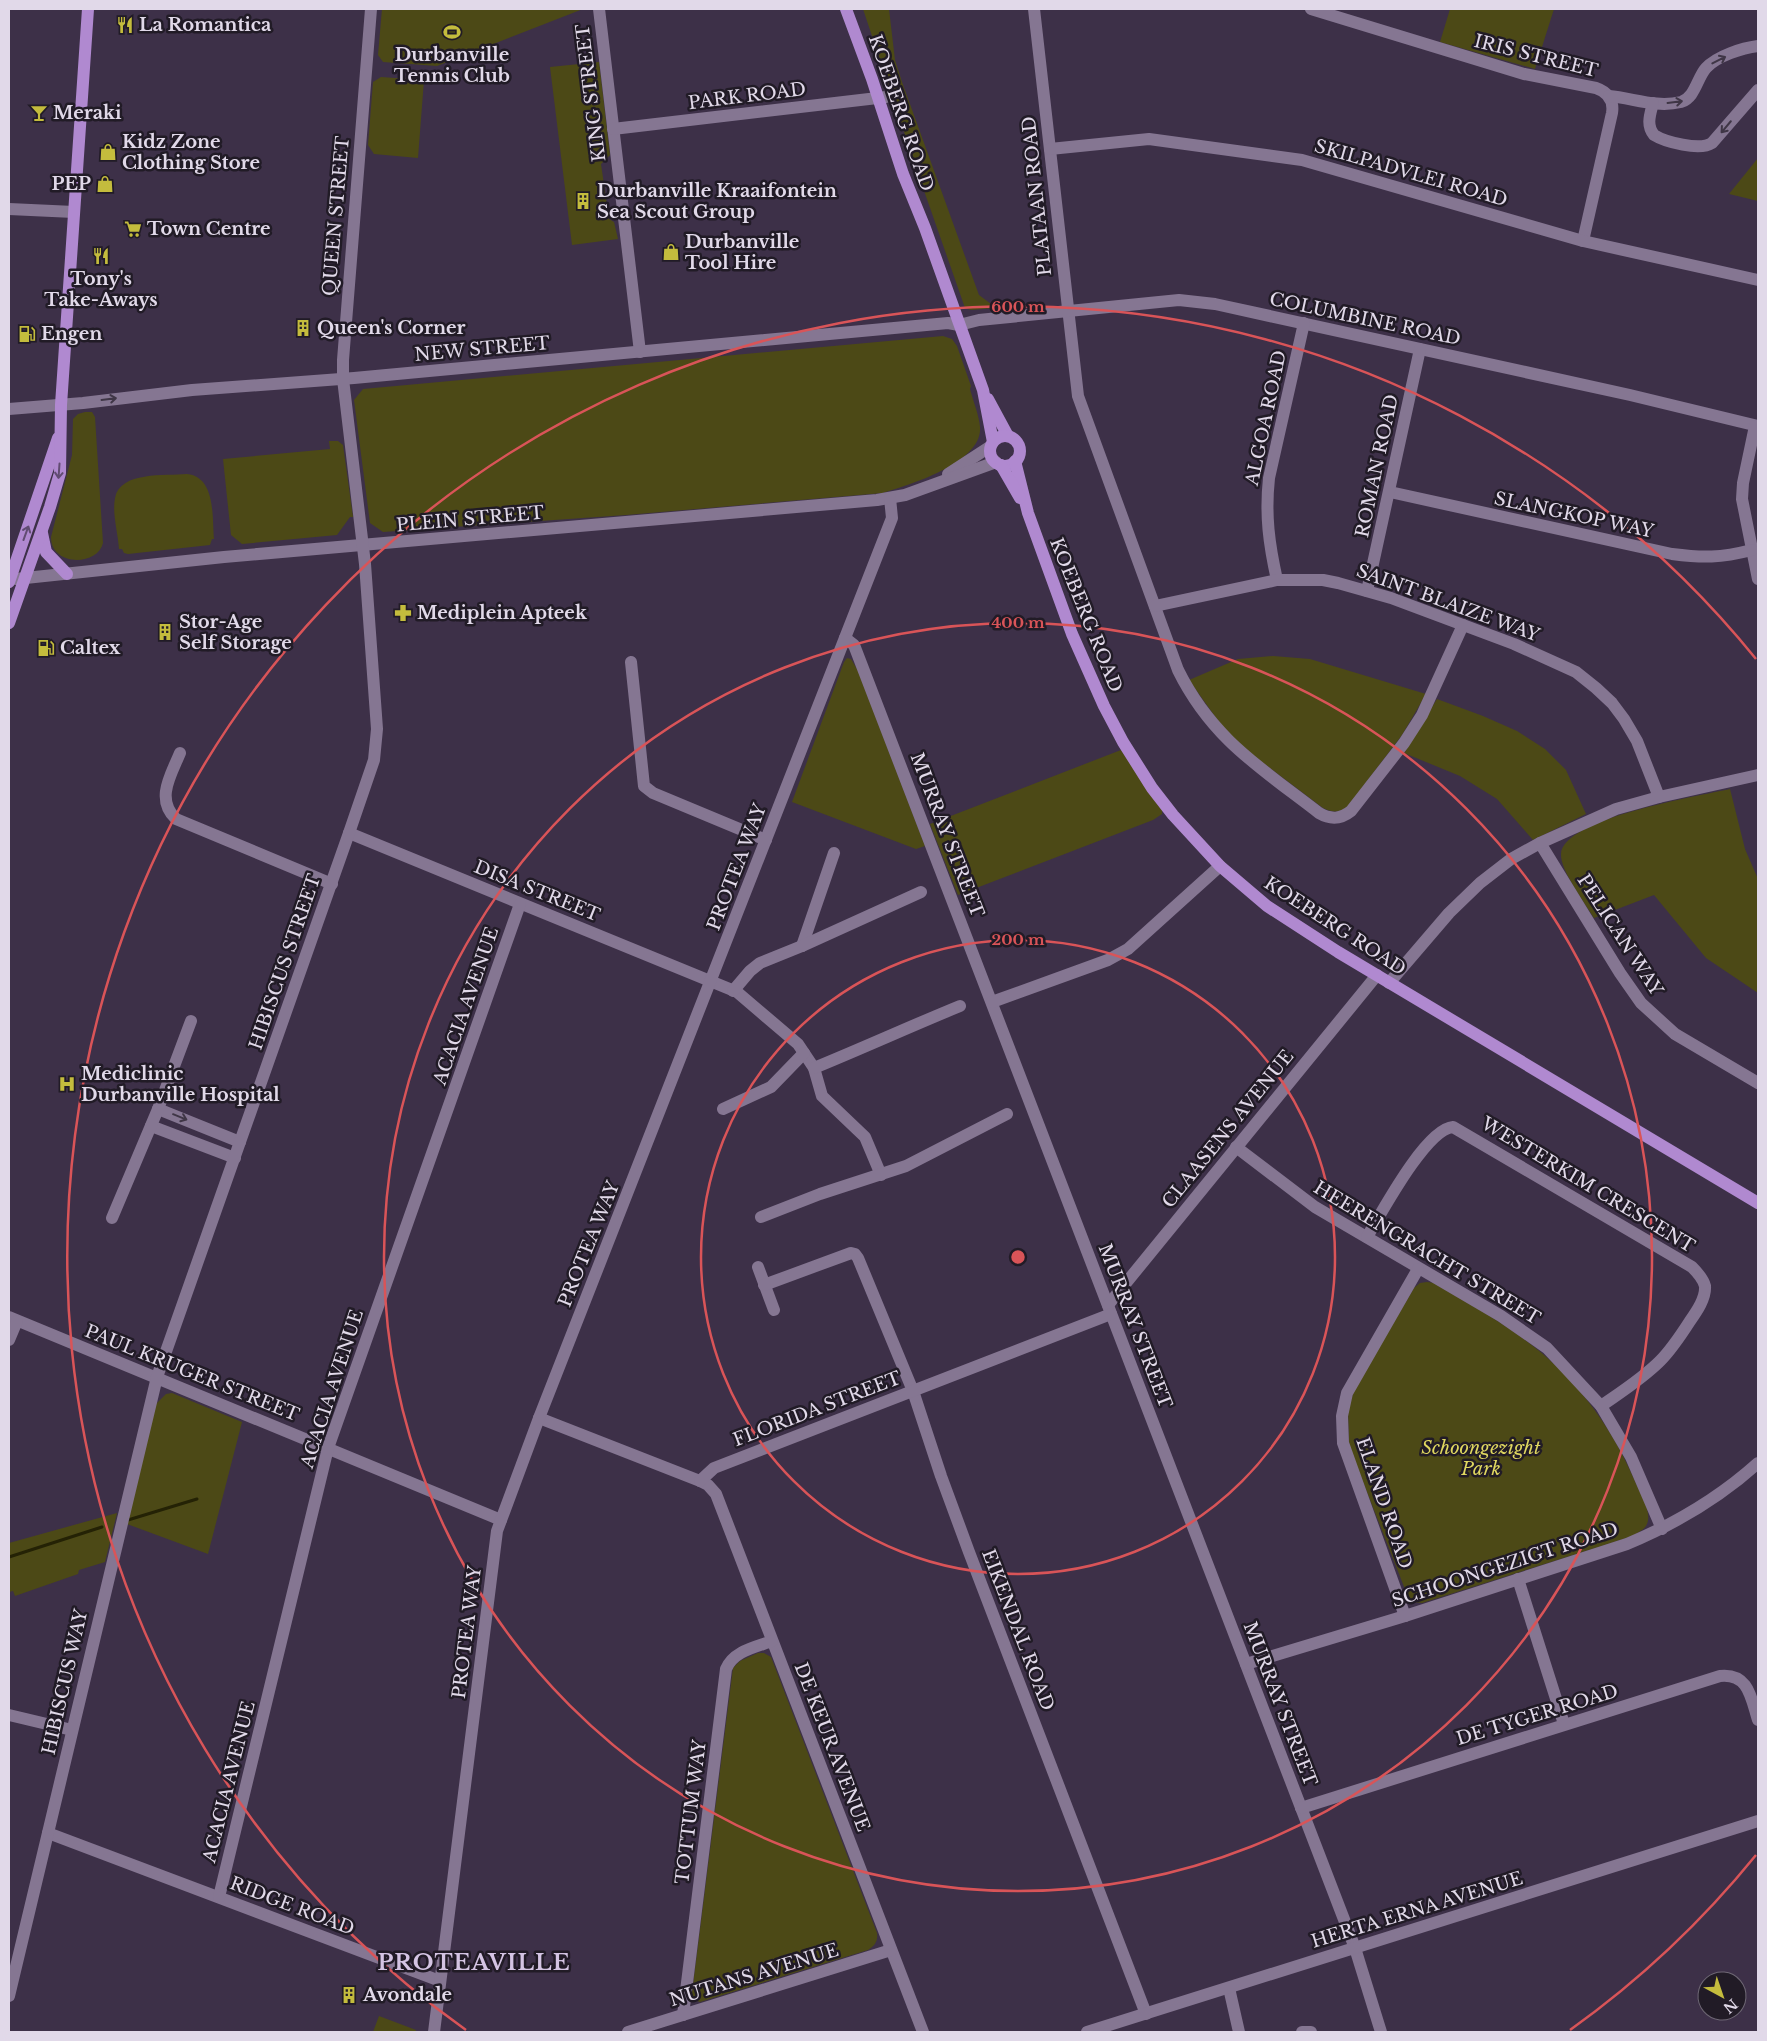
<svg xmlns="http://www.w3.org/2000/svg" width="1767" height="2041" font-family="'Libre Baskerville',serif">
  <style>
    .green { fill: #4c4916 }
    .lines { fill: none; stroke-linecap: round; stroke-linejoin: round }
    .stream { stroke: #242205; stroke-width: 3 }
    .minor { stroke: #857692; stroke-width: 12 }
    .major { stroke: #b089d0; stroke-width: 12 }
    .oneway { stroke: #3f3646 }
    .oneway2 { stroke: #614c72 }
    .ring { fill: none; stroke: #d95458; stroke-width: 2.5 }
    .labels { text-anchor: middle; stroke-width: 5; stroke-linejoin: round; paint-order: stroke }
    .poi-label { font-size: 18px; font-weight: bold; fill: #e1d9e9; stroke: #211b26; text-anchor: start }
    .street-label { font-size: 18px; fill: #e1d9e9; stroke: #211b26 }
    .park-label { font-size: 18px; font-style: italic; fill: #e0d860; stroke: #211b26 }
    .district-label { font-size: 22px; font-weight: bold; letter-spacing: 1px; fill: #d4c4e3; stroke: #211b26 }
    .centre { fill: #d95458; stroke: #211b26; stroke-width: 2.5 }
    .ring-label { font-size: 15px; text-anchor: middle; font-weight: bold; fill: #d95458; stroke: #211b26; stroke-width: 5; stroke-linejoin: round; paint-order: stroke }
  </style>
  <rect width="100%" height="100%" fill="#3d3048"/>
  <g class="green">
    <path d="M382 9H583L437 66 383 62 378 55Z"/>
    <path d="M863 9H889L895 60 902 82 979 295 991 304 994 303 995 308 971 310 965 308 914 162Z"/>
    <path d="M1450 9H1554L1535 69 1440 42Z"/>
    <path d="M599 62 610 155 601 164 609 219 614 222 618 239 572 245 550 67Z"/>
    <path d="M381 77 424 80 418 158 374 154 368 145 373 82Z"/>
    <path d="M1758 158V201L1729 194Z"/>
    <path d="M943 336 952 339 957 346 971 386 970 389C973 401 979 415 980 427 983 463 909 485 883 493L626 515 383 532 370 523 354 400 363 389Z"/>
    <path d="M85 412H92L95 417 103 543C98 566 51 567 51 537L72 455 73 419 78 414Z"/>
    <path d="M329 441H338L343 445 353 517H350L337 535 242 544 231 535 223 459 330 449Z"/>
    <path d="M187 474C216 477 212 517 214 539H212L210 545 128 554 124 553 122 549H119C118 533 112 514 115 498 120 471 165 476 187 474Z"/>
    <path d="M1273 656 1310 659 1426 694 1402 735 1348 806C1339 813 1333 813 1323 808L1242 747 1224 729 1189 680 1238 659Z"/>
    <path d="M847 658 851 659 858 671 925 846 916 849 792 802 844 662Z"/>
    <path d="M1437 699 1483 716 1517 731 1545 749 1566 770 1586 814 1533 840 1497 799 1460 776 1404 753Z"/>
    <path d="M1121 750 1162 810V814L1153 820 958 895 930 824Z"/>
    <path d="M1730 789 1745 849 1758 879V993L1706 958 1654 895 1594 918C1585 903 1560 870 1561 854 1563 818 1699 796 1730 789Z"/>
    <path d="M1427 1282 1434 1283C1463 1301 1494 1317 1521 1337 1571 1372 1610 1423 1634 1479 1639 1492 1658 1519 1642 1530 1634 1536 1623 1539 1614 1542L1422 1603 1414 1602 1408 1597 1351 1451 1349 1442 1348 1411 1354 1390 1414 1288 1420 1283Z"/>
    <path d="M172 1393 242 1422 208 1554 127 1524 156 1404 166 1394Z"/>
    <path d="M117 1513 105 1562 79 1570 78 1574 15 1596 13 1591 9 1592V1543Z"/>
    <path d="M758 1653H764L771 1657 877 1933C878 1941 875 1946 868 1950L700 2002 694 2000 692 1993 733 1668 740 1661Z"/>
    <path d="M379 2016 416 2030 415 2032H373Z"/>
  </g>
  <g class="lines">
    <g class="stream">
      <path d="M128 1520 197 1499"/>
      <path d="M9 1557 102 1527"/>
    </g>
    <g class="minor">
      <path d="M599 9 640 352"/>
      <path d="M1034 9 1078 396 1178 670C1212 739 1261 768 1319 813 1331 820 1341 819 1351 811L1404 743 1422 715 1463 625"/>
      <path d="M1311 9 1524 74 1596 88C1608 92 1614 101 1612 113L1583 241"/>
      <path d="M1609 96C1633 98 1656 108 1681 102 1695 98 1697 78 1706 68 1717 56 1742 48 1758 46"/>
      <path d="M1653 103C1650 115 1646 125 1654 135 1665 142 1700 151 1712 143L1758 90"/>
      <path d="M613 129 886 97"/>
      <path d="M1050 149 1149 139 1302 160 1583 241 1758 280"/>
      <path d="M9 209 74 212"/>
      <path d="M9 409 83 403 192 390 354 378 948 323 959 325 979 320 1179 300 1215 304 1630 395 1758 426"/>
      <path d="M1755 426 1743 483 1742 499 1758 579"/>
      <path d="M948 474 991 446"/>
      <path d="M1390 492 1672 554C1703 558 1720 558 1752 550"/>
      <path d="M16 579 224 557 877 500 905 495 996 462"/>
      <path d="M1277 580C1269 544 1265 515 1269 478L1304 323"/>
      <path d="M1367 591 1420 349"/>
      <path d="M1155 606 1277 580H1323L1338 583 1391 598 1514 644 1576 672 1596 688 1612 703 1624 719 1637 741 1659 797"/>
      <path d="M845 638 854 645 1355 1948 1381 2032"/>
      <path d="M631 662 644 786 653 793 766 840"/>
      <path d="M180 753C171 775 155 799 176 819L332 884"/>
      <path d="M349 833 737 992 798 1044 814 1068 822 1096 865 1137 881 1175"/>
      <path d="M1540 843 1620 973 1641 1003 1675 1034 1758 1083"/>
      <path d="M802 946 834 853"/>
      <path d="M1389 983 1449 913 1480 883 1511 859 1540 843 1616 809 1659 797 1758 775"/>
      <path d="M733 991 750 971 760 963 802 946 921 892"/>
      <path d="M992 1002 1108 960 1128 949 1220 866"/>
      <path d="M814 1068C863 1048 911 1026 960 1006"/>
      <path d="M158 1109 240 1142"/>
      <path d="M723 1109 771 1087 804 1053"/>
      <path d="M151 1126 235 1158"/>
      <path d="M1236 1147 1315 1207 1501 1316 1547 1348 1601 1406 1631 1457 1662 1529"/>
      <path d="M761 1217 820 1194 906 1166 1007 1114"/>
      <path d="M112 1218 158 1109 191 1021"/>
      <path d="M1367 1237C1382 1212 1426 1129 1453 1127L1692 1267C1697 1272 1703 1278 1705 1286 1706 1298 1697 1311 1690 1321 1681 1335 1672 1349 1660 1361 1642 1379 1621 1392 1601 1406"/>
      <path d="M758 1267 774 1310"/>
      <path d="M764 1285 851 1253 855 1254 858 1258 913 1391 941 1476 969 1552 1146 2014"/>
      <path d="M1108 1305 1377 975"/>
      <path d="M9 1317 501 1520"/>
      <path d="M9 1340 17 1321"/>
      <path d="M539 1418 700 1481 708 1485 716 1494 923 2032"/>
      <path d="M700 1481 714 1468 1111 1314"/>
      <path d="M1518 1579 1564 1724"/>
      <path d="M1405 1616 1343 1443 1342 1416 1347 1393 1418 1269"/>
      <path d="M1246 1664 1405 1616 1627 1544C1675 1524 1719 1498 1758 1463"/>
      <path d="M9 1715 72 1730"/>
      <path d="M1301 1808 1720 1676C1749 1673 1751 1698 1758 1720"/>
      <path d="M48 1833 440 1981"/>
      <path d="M219 1897 328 1448 520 904"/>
      <path d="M1229 1988 1239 2032"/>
      <path d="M9 1996 157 1377 349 833 374 760 377 729 365 564 343 379V360L371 9"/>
      <path d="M683 2015 726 1669C733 1651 756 1647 772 1641"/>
      <path d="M434 2032 497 1531 539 1418 892 518 890 498"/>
      <path d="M628 2032 891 1950"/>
      <path d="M1087 2032 1758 1821"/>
      <path d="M1302 2032H1311"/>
    </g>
    <g class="major">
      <path d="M846 9 872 79 903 174 925 228 983 390 993 442"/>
      <path d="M988 399 1008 436"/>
      <circle cx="1005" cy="451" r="15"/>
      <path d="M1015 461 1028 513 1072 634 1104 706 1123 742 1152 788 1173 815 1220 866 1267 906 1338 952 1758 1203"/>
      <path d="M1001 465 1020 498"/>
      <path d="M42 533 46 552 67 574"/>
      <path d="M9 582 58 438"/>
      <path d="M9 623 50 507 60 473 61 405 88 9"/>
    </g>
  </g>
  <defs><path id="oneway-shaft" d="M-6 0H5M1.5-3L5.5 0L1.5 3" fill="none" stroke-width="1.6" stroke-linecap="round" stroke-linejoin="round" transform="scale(1.25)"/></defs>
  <g class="oneway">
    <use href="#oneway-shaft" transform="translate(1719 60) rotate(-27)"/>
    <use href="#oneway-shaft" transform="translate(1675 102) rotate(-7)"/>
    <use href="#oneway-shaft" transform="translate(1726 127) rotate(130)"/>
    <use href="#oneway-shaft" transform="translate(109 399) rotate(-7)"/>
    <use href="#oneway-shaft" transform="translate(180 1117) rotate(22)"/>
  </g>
  <g class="oneway2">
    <use href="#oneway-shaft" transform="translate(59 471) rotate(94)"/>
    <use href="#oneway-shaft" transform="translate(26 533) rotate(-70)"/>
  </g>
  <g class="ring">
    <circle cx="1018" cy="1257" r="317"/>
    <circle cx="1018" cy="1257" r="634"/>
    <path d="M1756 1855A950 950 0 0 1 1570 2030M466 2030A950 950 0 1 1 1756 659"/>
  </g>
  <defs>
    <g id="restaurant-bare" transform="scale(1.35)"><path d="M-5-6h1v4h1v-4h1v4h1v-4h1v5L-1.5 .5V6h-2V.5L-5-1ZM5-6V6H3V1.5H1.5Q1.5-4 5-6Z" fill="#c4bc3d" stroke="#211b26" stroke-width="2.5" paint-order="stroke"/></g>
    <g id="stadium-bare" transform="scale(1.35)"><path d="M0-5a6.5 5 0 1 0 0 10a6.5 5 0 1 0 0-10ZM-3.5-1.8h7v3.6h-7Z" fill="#c4bc3d" stroke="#211b26" stroke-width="2.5" paint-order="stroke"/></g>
    <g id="bar-bare" transform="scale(1.35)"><path d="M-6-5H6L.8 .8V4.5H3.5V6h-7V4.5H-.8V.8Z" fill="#c4bc3d" stroke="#211b26" stroke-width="2.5" paint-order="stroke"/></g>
    <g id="shop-bare" transform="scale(1.35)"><path d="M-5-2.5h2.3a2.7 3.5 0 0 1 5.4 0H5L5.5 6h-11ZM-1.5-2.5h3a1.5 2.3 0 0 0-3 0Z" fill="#c4bc3d" stroke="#211b26" stroke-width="2.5" paint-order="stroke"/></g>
    <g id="building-bare" transform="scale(1.35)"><path d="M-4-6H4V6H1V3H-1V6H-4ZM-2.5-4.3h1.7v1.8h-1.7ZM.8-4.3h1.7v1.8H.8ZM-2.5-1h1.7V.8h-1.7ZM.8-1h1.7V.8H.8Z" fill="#c4bc3d" stroke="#211b26" stroke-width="2.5" paint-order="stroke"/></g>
    <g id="supermarket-bare" transform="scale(1.35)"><path d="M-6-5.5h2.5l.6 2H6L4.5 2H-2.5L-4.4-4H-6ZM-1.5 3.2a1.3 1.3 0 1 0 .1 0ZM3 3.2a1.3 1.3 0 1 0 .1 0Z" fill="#c4bc3d" stroke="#211b26" stroke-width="2.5" paint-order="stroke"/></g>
    <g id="fuel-bare" transform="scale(1.35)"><path d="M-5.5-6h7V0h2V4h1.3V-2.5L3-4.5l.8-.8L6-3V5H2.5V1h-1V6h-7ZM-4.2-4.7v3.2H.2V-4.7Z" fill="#c4bc3d" stroke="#211b26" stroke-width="2.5" paint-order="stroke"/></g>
    <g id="pharmacy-bare" transform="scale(1.35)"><path d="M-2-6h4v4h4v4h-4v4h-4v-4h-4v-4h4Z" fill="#c4bc3d" stroke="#211b26" stroke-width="2.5" paint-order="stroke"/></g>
    <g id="hospital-bare" transform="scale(1.35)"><path d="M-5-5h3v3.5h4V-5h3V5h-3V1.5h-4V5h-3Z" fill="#c4bc3d" stroke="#211b26" stroke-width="2.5" paint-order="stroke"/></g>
  </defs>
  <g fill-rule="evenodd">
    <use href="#restaurant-bare" x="125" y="25"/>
    <use href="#stadium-bare" x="452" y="32"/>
    <use href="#bar-bare" x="39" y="113"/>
    <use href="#shop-bare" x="108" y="152"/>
    <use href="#shop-bare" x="105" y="184"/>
    <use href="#building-bare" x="583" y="201"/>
    <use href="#supermarket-bare" x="133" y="229"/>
    <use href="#shop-bare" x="671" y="252"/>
    <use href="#restaurant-bare" x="101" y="256"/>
    <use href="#building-bare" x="303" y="328"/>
    <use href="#fuel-bare" x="27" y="334"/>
    <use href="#pharmacy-bare" x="403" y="613"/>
    <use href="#building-bare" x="165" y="632"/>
    <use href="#fuel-bare" x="46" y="648"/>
    <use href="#hospital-bare" x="67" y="1084"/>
    <use href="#building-bare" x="349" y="1995"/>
  </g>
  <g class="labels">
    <g class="poi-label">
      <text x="139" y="31">La Romantica</text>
      <text x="452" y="61" text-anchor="middle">Durbanville<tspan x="452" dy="21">Tennis Club</tspan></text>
      <text x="53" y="119">Meraki</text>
      <text x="122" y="148">Kidz Zone<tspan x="122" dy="21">Clothing Store</tspan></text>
      <text x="91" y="190" text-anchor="end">PEP</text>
      <text x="597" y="197">Durbanville Kraaifontein<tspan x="597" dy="21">Sea Scout Group</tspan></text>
      <text x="147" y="235">Town Centre</text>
      <text x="685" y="248">Durbanville<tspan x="685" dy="21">Tool Hire</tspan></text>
      <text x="101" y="285" text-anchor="middle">Tony's<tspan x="101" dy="21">Take-Aways</tspan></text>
      <text x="317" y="334">Queen's Corner</text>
      <text x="41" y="340">Engen</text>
      <text x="417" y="619">Mediplein Apteek</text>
      <text x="179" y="628">Stor-Age<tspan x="179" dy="21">Self Storage</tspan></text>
      <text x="60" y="654">Caltex</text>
      <text x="81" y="1080">Mediclinic<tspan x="81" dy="21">Durbanville Hospital</tspan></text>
      <text x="363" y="2001">Avondale</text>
    </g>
    <g class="street-label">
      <text transform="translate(1536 56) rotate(14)" y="6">IRIS STREET</text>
      <text transform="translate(591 93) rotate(-97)" y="6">KING STREET</text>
      <text transform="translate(747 96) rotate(-7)" y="6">PARK ROAD</text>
      <text transform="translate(901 113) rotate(71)" y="6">KOEBERG ROAD</text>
      <text transform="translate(1411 173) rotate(16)" y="6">SKILPADVLEI ROAD</text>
      <text transform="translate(1037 196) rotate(-96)" y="6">PLATAAN ROAD</text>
      <text transform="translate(336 216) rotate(-85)" y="6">QUEEN STREET</text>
      <text transform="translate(1365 319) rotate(12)" y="6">COLUMBINE ROAD</text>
      <text transform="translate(482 349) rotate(-5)" y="6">NEW STREET</text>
      <text transform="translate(1266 418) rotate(-78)" y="6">ALGOA ROAD</text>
      <text transform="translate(1377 466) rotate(-78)" y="6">ROMAN ROAD</text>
      <text transform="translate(1574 515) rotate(12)" y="6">SLANGKOP WAY</text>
      <text transform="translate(470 519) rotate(-5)" y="6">PLEIN STREET</text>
      <text transform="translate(1448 603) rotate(20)" y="6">SAINT BLAIZE WAY</text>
      <text transform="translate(1086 615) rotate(68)" y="6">KOEBERG ROAD</text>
      <text transform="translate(947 835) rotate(69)" y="6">MURRAY STREET</text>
      <text transform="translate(737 867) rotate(-69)" y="6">PROTEA WAY</text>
      <text transform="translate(537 891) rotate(22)" y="6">DISA STREET</text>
      <text transform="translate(1335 926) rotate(33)" y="6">KOEBERG ROAD</text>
      <text transform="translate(1620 935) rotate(57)" y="6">PELICAN WAY</text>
      <text transform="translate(285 962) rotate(-71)" y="6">HIBISCUS STREET</text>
      <text transform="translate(466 1006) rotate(-71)" y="6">ACACIA AVENUE</text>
      <text transform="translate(1228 1129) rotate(-51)" y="6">CLAASENS AVENUE</text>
      <text transform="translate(1588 1185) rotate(31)" y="6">WESTERKIM CRESCENT</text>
      <text transform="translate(589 1244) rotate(-68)" y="6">PROTEA WAY</text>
      <text transform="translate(1427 1253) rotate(31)" y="6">HEERENGRACHT STREET</text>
      <text transform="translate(1135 1326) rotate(69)" y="6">MURRAY STREET</text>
      <text transform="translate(192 1373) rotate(22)" y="6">PAUL KRUGER STREET</text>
      <text transform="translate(332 1389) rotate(-72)" y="6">ACACIA AVENUE</text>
      <text transform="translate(817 1409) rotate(-21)" y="6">FLORIDA STREET</text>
      <text transform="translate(1384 1503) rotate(71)" y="6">ELAND ROAD</text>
      <text transform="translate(1505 1565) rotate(-18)" y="6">SCHOONGEZIGT ROAD</text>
      <text transform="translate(1018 1630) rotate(69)" y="6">EIKENDAL ROAD</text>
      <text transform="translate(467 1632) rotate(-83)" y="6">PROTEA WAY</text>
      <text transform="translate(65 1682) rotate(-77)" y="6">HIBISCUS WAY</text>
      <text transform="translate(1280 1704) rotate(69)" y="6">MURRAY STREET</text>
      <text transform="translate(1537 1715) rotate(-17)" y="6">DE TYGER ROAD</text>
      <text transform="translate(832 1747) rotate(69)" y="6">DE KEUR AVENUE</text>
      <text transform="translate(229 1782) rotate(-76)" y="6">ACACIA AVENUE</text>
      <text transform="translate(691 1812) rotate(-83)" y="6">TOTTUM WAY</text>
      <text transform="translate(292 1906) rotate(21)" y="6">RIDGE ROAD</text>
      <text transform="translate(1417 1910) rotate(-17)" y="6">HERTA ERNA AVENUE</text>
      <text transform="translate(754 1975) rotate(-17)" y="6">NUTANS AVENUE</text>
    </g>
    <g class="park-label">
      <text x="1481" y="1454">Schoongezight<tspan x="1481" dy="21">Park</tspan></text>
    </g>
    <g class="district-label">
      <text x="474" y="1970">PROTEAVILLE</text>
    </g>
  </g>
  <circle cx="1018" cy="1257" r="8" class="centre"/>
  <g class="ring-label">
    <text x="1018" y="312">600 m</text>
    <text x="1018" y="628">400 m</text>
    <text x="1018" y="945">200 m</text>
  </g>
  <rect width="1767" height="2041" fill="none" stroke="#e1d9e9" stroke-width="20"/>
  <g transform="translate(1722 1996) rotate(140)"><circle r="24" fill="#211b26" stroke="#6e6774"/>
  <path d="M0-4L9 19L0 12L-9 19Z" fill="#c4bc3d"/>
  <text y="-8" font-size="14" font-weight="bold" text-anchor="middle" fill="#e1d9e9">N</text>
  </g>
</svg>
